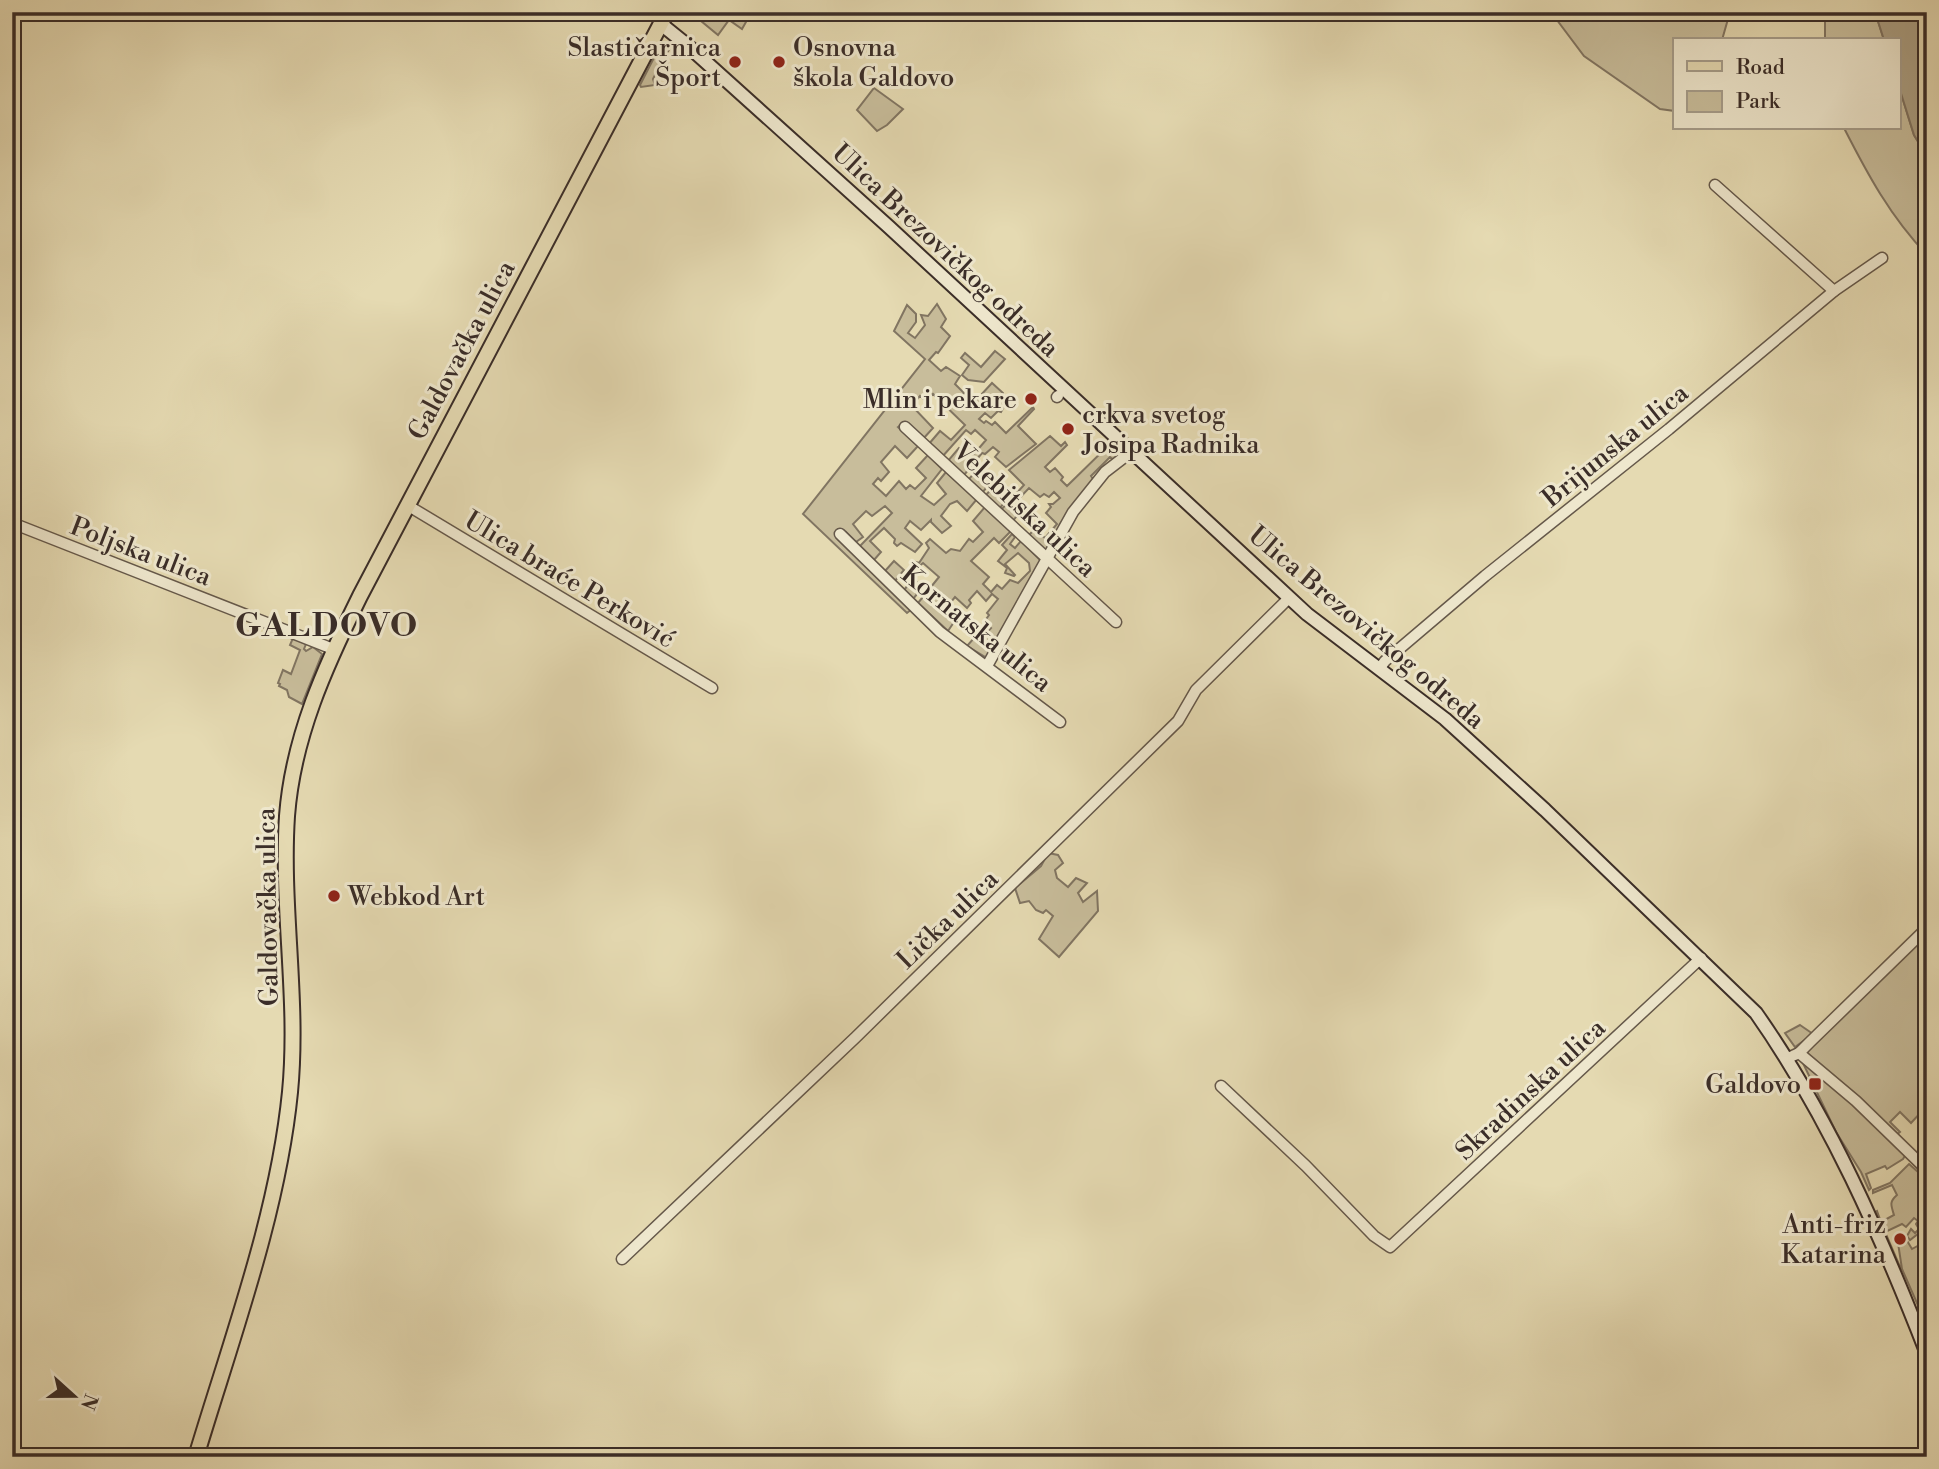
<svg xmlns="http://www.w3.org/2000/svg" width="1939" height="1469" font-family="'Libre Bodoni',serif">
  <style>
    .green { fill: #c8bd9b; stroke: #817562; stroke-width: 2 }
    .water { fill: #ab9f83; stroke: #7e715f; stroke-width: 2 }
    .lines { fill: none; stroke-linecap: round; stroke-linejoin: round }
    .street-casing { stroke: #65584a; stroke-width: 13 }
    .secondary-casing { stroke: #3a2d28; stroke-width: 16 }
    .primary-casing { stroke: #3a2d28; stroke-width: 18 }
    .street { stroke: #eee7cd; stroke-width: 10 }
    .secondary { stroke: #eee7cd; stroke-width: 12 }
    .primary { stroke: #e5dab2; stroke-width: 14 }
    .poi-dot { fill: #8f2418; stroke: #eee7cd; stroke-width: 2.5 }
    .labels { text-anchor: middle; stroke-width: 6; stroke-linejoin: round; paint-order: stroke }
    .poi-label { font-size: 26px; fill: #3a2d28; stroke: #eee7cd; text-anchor: end }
    .street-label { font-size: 26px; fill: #3a2d28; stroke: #eee7cd }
    .district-label { font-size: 33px; font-weight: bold; letter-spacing: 2px; fill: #3a2d28; stroke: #eee7cd }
  </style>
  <rect width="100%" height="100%" fill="#e5dab2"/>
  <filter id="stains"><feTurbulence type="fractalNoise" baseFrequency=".00286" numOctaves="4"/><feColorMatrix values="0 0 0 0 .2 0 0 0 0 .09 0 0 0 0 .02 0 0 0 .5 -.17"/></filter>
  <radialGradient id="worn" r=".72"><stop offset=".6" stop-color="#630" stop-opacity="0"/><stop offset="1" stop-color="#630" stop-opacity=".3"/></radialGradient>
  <g class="green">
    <path d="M698 12H735L746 22 742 29 729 20 718 35 695 16Z"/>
    <path d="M1551 12H1730L1722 40H1675V111L1660 109 1584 56Z"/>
    <path d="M1825 12H1875L1884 40H1825Z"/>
    <path d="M670 42 673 44 667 53 668 66 657 71 653 79 655 85 641 87 640 85 661 44Z"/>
    <path d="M1899 87 1914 135 1927 156V255C1890 216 1868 175 1844 128H1899Z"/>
    <path d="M874 88 903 109 887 125 877 131 857 110Z"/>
    <path d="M937 304 946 319 941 327 950 336 938 353 936 352 929 360 941 371 946 367 960 376 955 384 964 393 959 400 969 408 992 383 1003 393 1001 400 1005 405 1001 412 998 411 991 418 985 413 979 419 984 423 986 421 992 425 995 422 1006 433 1033 407 1034 409 1018 426 1036 444 1006 467 995 457 999 452 993 447 985 454 982 453 964 475 947 462 959 448 974 454 986 440 975 430 971 434 966 430 942 457 928 445 940 431 951 440 965 425 933 394 926 401 920 396 912 406 933 428 923 439 905 422 898 427 918 446 907 458 895 446 881 462 889 472 881 481 878 478 873 484 886 496 899 481 906 489 910 485 915 489 926 478 916 468 928 455 942 469 921 496 934 505 946 494 937 483 946 472 977 499 967 511 957 501 950 504 941 516 951 526 942 533 931 522V520L921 530 910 521 905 528 922 544 915 552 901 543 897 546 894 543 895 539 884 528 870 541 881 552 874 560 860 546 892 513 885 506 872 516 866 511 853 524 863 537 856 542 846 532 841 536 912 609 907 613 803 514 925 359 894 331 907 305 916 314V322L908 333 915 338 925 325 921 315 928 316Z"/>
    <path d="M995 351 1005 359 984 382 968 380 962 375 969 365 961 358 965 353 981 367Z"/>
    <path d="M1050 436 1061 446 1065 442 1067 445 1045 467 1050 472 1055 468 1063 477 1061 480 1067 486 1112 442 1122 451 1121 455 1114 460 1110 457 1091 476 1095 482 1047 549H1043L1028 536 1035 529 1045 538 1057 524 1046 513 1051 507 1049 504H1053L1060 498 1054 492 1049 497 1044 494 1040 497 1029 488 1013 505 1020 512 1012 522 1000 511 1024 485 1009 470Z"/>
    <path d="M980 467 992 481 982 493 968 480Z"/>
    <path d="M996 484 1011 495 999 509 985 496Z"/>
    <path d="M985 507 1011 531 999 543 994 538 971 561 989 577 983 584 991 592 997 585 1002 589 1010 580 1018 583 1030 571 1029 563 1018 553 1005 564 1015 575 1014 576 1005 573 1007 568 998 561 1007 550 1002 545 1012 534 1015 537 1010 544 1015 548 1021 541 1041 561 987 658 967 646 974 638 979 641 991 628 984 622 989 615 987 613 998 599 992 594 986 601 977 591 969 600 971 603 967 608 955 597 942 613 954 622 948 631 918 603 939 577 923 563 917 568 914 566 916 562 919 563 929 548 926 543 930 539 946 553 951 549 960 551 969 539 973 542 983 532 973 521Z"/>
    <path d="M894 561 904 570 895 581 885 571Z"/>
    <path d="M913 579 923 587 913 599 904 590Z"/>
    <path d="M293 638 306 644 304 649 306 651 313 647 322 654 302 704 289 697 287 690 279 686 280 684 278 683 283 670 291 674 300 650 290 645Z"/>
    <path d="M1048 853 1058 855 1063 863 1055 870 1057 878 1068 887 1076 878 1087 883 1078 893 1083 902 1097 891 1098 911 1059 957 1039 939 1053 916 1046 910 1043 913 1036 910 1029 901 1020 903 1015 888 1041 866Z"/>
    <path d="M1927 933V1115L1922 1111 1911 1123 1900 1112 1890 1122 1900 1132 1895 1136 1809 1056 1806 1050Z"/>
    <path d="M1800 1025 1813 1034 1795 1047 1785 1033Z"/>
    <path d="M1802 1061 1853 1104 1906 1154 1903 1159 1887 1169 1885 1166 1866 1174 1871 1188 1869 1190 1861 1172 1836 1132Z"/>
    <path d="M1909 1164 1927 1180V1326L1902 1269 1898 1243 1906 1239 1912 1249 1921 1244 1920 1241 1926 1235 1923 1230 1910 1240 1907 1236 1911 1229 1915 1233 1919 1229 1916 1224 1918 1221 1914 1218 1906 1227 1902 1224 1885 1232 1901 1269H1897L1874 1213 1877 1211 1881 1222 1894 1215C1891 1205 1889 1202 1897 1195L1892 1185 1873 1193V1190L1890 1183Z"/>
  </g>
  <path class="water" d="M1875 12H1927V156L1914 135 1899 87V40H1884Z"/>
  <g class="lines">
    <g class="street-casing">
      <g id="street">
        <path d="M1715 185 1834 291"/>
        <path d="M1057 397 1058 396"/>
        <path d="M905 427 1116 622"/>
        <path d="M407 505 712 688"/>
        <path d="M12 523 333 649"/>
        <path d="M840 534 940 632 1060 722"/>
        <path d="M987 666 1073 512 1105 472 1131 452"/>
        <path d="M1379 669 1385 661 1485 576 1669 429 1834 291 1882 258"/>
        <path d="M1799 1053 1856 1101 1927 1170"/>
        <path d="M1786 1059 1799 1053 1810 1042 1927 928"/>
        <path d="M1221 1086 1306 1166 1374 1236 1390 1247 1701 958"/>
        <path d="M622 1259 856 1037 1178 721 1196 690 1289 598"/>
      </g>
    </g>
    <g class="secondary-casing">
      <path id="secondary" d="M661 24 687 45 889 227 1307 614 1445 719 1545 810 1756 1013C1829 1117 1881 1236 1927 1354"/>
    </g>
    <g class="primary-casing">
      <path id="primary" d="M196 1457C231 1340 278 1214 290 1092 299 1000 281 908 287 816 293 737 325 667 360 596L667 12"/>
    </g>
    <use href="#street" class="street"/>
    <use href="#secondary" class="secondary"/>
    <use href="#primary" class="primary"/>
  </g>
  <g class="poi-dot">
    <circle cx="735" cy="62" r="7"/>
    <circle cx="779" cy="62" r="7"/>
    <circle cx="1031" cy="399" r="7"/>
    <circle cx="1068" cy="429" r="7"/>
    <circle cx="334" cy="896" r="7"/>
    <rect x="1808" y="1077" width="14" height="14" rx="3.5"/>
    <circle cx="1900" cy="1239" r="7"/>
  </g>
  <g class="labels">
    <g class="poi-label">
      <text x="721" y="56">Slastičarnica<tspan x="721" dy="30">Šport</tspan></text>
      <text x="793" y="56" text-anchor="start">Osnovna<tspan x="793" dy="30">škola Galdovo</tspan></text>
      <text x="1017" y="408">Mlin i pekare</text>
      <text x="1082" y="423" text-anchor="start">crkva svetog<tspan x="1082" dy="30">Josipa Radnika</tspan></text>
      <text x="348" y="905" text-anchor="start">Webkod Art</text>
      <text x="1801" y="1093">Galdovo</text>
      <text x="1886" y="1233">Anti-friz<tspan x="1886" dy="30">Katarina</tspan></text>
    </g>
    <g class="street-label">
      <text transform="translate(946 250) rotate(43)" y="9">Ulica Brezovičkog odreda</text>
      <text transform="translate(461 350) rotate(-62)" y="9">Galdovačka ulica</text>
      <text transform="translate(1615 445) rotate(-39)" y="9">Brijunska ulica</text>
      <text transform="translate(1025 509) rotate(43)" y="9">Velebitska ulica</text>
      <text transform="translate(141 551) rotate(21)" y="9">Poljska ulica</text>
      <text transform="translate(570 579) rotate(31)" y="9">Ulica braće Perković</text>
      <text transform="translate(1367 627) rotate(40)" y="9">Ulica Brezovičkog odreda</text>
      <text transform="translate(977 628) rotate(39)" y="9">Kornatska ulica</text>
      <text transform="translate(267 907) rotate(-91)" y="9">Galdovačka ulica</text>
      <text transform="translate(947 919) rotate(-44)" y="9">Lička ulica</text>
      <text transform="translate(1530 1089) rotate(-43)" y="9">Skradinska ulica</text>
    </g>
    <g class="district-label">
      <text x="327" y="636">GALDOVO</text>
    </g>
  </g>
  <rect width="1939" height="1469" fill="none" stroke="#e5dab2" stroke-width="42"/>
  <rect x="14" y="14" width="1911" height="1441" fill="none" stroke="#3a2d28" stroke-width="3.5"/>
  <rect x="21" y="21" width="1897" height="1427" fill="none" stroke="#3a2d28" stroke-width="2"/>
  <rect x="1673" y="38" width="228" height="91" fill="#eee7cd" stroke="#a69d8b" stroke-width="2"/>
  <rect x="1687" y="61" width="35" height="10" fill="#e5dab2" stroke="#a69d8b" stroke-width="2"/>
  <text x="1736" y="74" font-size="21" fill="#3a2d28">Road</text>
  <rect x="1687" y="91" width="35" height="21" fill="#c8bd9b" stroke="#a69d8b" stroke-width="2"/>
  <text x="1736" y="108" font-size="21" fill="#3a2d28">Park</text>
  <g transform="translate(74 1396) rotate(111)" stroke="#eee7cd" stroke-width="5" paint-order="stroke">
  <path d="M0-5L12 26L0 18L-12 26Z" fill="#3a2d28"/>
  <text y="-10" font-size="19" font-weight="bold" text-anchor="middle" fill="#3a2d28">N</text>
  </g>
  <rect width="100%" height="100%" filter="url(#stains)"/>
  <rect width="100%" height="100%" fill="url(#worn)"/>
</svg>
